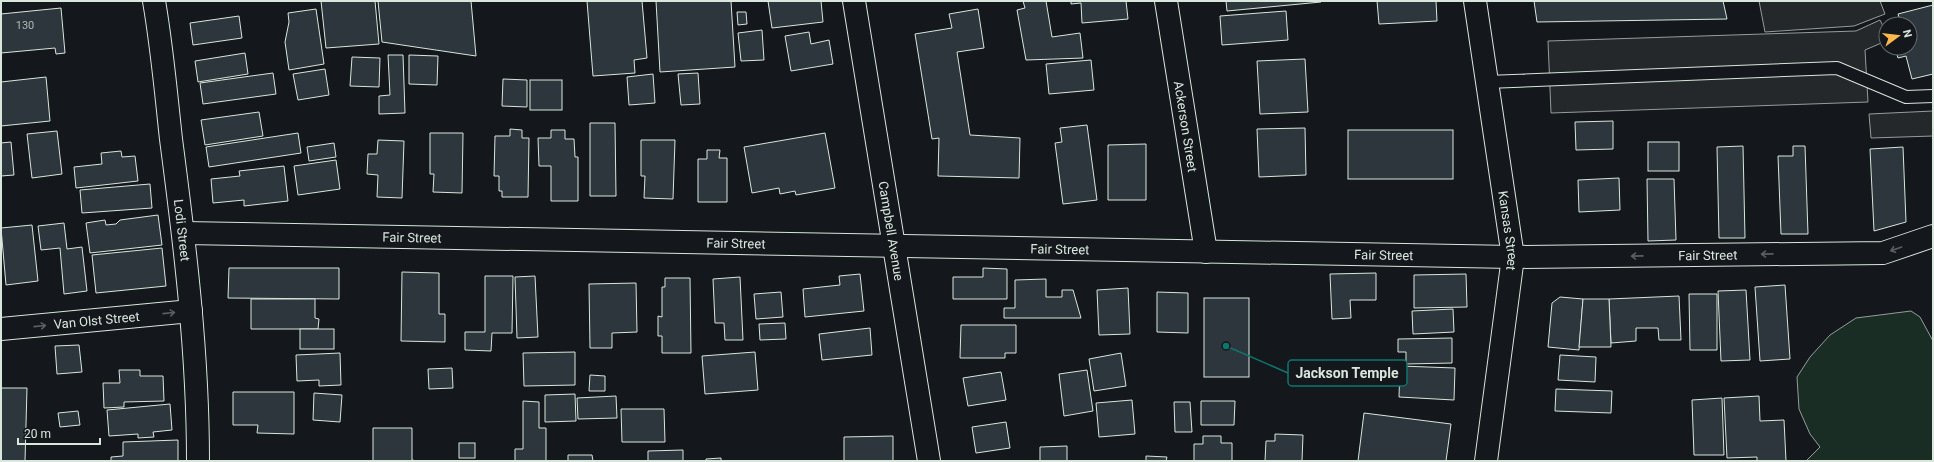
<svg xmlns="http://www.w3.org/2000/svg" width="1934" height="462" font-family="Roboto,sans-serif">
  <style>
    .green { fill: #1a2d24; stroke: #939e99 }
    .parking { fill: #24282b; stroke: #939e99 }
    .building { fill: #2c363c; stroke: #d8e6dc }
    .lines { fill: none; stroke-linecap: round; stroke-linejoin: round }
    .lane-casing { stroke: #d8e6dc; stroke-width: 14 }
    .street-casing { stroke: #d8e6dc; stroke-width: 24 }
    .lane { stroke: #14181c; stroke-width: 12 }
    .street { stroke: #14181c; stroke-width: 22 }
    .oneway { stroke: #59605f }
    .labels { text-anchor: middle; stroke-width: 3; stroke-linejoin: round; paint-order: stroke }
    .number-label { font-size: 11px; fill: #adbab4 }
    .street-label { font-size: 13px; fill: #d8e6dc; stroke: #14181c }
    .leader { fill: none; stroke: #0f766e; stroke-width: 1.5 }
    .callout-dot { fill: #0f766e; stroke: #14181c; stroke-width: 1.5 }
    .callout { fill: #14181c; stroke: #0f766e; stroke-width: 1.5 }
    .callout-label { font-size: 14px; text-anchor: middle; font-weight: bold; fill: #d8e6dc }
  </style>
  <rect width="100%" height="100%" fill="#14181c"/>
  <path class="green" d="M1911 311 1920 317 1933 341V461H1806L1820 447 1810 434 1799 409 1797 377 1810 357 1830 335 1856 318Z"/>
  <g class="parking">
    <path d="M1759 1H1880L1885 14 1854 26 1765 32Z"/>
    <path d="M1880 20 1886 32V41L1865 50 1868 102 1551 113 1548 41 1856 31Z"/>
    <path d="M1933 111V136L1871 138 1869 114Z"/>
  </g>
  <g class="building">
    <path d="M321 1H375L379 44 326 48Z"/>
    <path d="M378 1H471L476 56 382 42Z"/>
    <path d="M587 1H642L647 58 634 60 635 73 593 76Z"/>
    <path d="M656 1H731L735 67 660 72Z"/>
    <path d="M768 1H821L823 22 772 28Z"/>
    <path d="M1023 1H1046L1052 37 1080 33 1083 58 1026 60 1017 10 1025 8Z"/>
    <path d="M1071 1H1126L1128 19 1082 23 1081 3 1071 4Z"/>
    <path d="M1226 1H1321V2L1227 11Z"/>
    <path d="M1377 1H1436L1437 21 1379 24Z"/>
    <path d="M1534 1H1723L1727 19 1537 22Z"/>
    <path d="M1933 5V74L1912 79 1906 56 1898 58 1895 48H1910V24H1901L1898 14Z"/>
    <path d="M61 8 65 53 56 54 55 48 1 53V14Z"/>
    <path d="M316 9 324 64 289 70 285 42 289 22 288 13Z"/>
    <path d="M978 9 984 48 957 52 970 135 1020 138 1019 178 938 176 939 138 932 139 915 34 952 28 949 14Z"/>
    <path d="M1286 11 1288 40 1222 45 1220 16Z"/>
    <path d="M737 12H746L747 24 738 25Z"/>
    <path d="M239 16 242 38 193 45 190 23Z"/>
    <path d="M762 30 764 60 741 61 738 33Z"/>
    <path d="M809 32 811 44 829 40 833 64 791 71 785 36Z"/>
    <path d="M245 53 248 74 198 82 195 61Z"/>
    <path d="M388 55H403L405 113 379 114V96L390 95Z"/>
    <path d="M409 55 438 56 437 85 409 84Z"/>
    <path d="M352 57 380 58 379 87 350 86Z"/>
    <path d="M1305 59 1308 112 1260 114 1257 61Z"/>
    <path d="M1091 60 1094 90 1049 94 1046 64Z"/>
    <path d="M325 69 329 95 298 100 293 74Z"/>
    <path d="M273 73 276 94 203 104 200 83Z"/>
    <path d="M698 73 700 104 681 105 678 74Z"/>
    <path d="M653 74 655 103 629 105 627 77Z"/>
    <path d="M46 77 50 121 1 126V82Z"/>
    <path d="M503 79 527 80V107L502 106Z"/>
    <rect x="530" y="80" width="32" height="30"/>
    <path d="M259 112 263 136 205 145 201 120Z"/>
    <path d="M1613 121V149L1576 150 1575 122Z"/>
    <path d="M590 123H615L616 196H590Z"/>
    <path d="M1087 125 1097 200 1063 204 1055 143 1062 142 1060 128Z"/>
    <path d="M1305 128 1306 175 1259 177 1257 129Z"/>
    <path d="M510 129 522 130V138H529L528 197H502V191H499V176H494L495 136H510Z"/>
    <path d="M551 130H565V139H574L575 157H578V201H551V166H539L538 138H551Z"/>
    <rect x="1348" y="130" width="105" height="49"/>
    <path d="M57 131 62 174 32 178 27 134Z"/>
    <path d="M298 133 301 153 209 167 206 147Z"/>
    <path d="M430 133H463L462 193 433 192 434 174H430Z"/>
    <path d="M825 133 835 188 796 195 795 191 780 194 779 188 752 193 744 147Z"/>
    <path d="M378 140 404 141 402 198 377 197 378 175 367 174 368 154H377Z"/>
    <path d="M641 140H675L673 199 644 198 645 176H641Z"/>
    <path d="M11 142 14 175 1 176V183V143Z"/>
    <rect x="1648" y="142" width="31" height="29"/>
    <path d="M334 143 336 157 309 161 307 147Z"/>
    <path d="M1146 144V200H1108V145Z"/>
    <path d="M1743 146 1745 238H1719L1717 147Z"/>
    <path d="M1793 146H1805L1808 234H1781L1778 156H1793Z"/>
    <path d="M1903 147 1906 222 1874 231 1870 149Z"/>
    <path d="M707 150H720L719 158H727V202H698V159H707Z"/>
    <path d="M121 151 122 157 135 156 138 181 76 188 74 167 102 164 101 153Z"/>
    <path d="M336 160 340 189 298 195 294 166Z"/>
    <path d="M284 166 288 201 244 206V200L213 203 211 179 240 176 239 171Z"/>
    <path d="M1619 178 1620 210 1579 212 1578 180Z"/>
    <path d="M1647 179H1674L1676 240 1648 241Z"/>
    <path d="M150 184 152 208 82 213 80 190Z"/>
    <path d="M158 215 162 245 90 253 86 223 105 220 106 225 116 224 120 220Z"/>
    <path d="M64 223 67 249 82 247 87 291 64 294 60 248 41 250 38 226Z"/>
    <path d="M32 225 38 281 6 285 1 228Z"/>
    <path d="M162 248 166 286 96 293 92 255Z"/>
    <path d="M229 268H339V299L228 298Z"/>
    <path d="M983 268 1007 269V299H953V277H983Z"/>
    <path d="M402 272 439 273V314H445V342L401 341Z"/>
    <path d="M1376 273V300H1350L1351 318 1332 319 1330 274Z"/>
    <path d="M860 274 864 311 805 317 803 289 840 285 839 276Z"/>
    <path d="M1466 274 1467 307 1414 308V275Z"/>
    <path d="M485 276H513L512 333H492L491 351 465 350V332H485Z"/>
    <path d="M535 276 538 337 517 338 515 277Z"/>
    <path d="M740 277 743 340H725L724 323H715L713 279Z"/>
    <path d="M665 278H690L691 353H662V336H658V316L662 317V287H665Z"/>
    <path d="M1046 279V297H1062V290H1073L1081 318H1004V308H1015V280Z"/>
    <path d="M636 283 637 332 612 333V348H590L589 284Z"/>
    <path d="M1785 285 1790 359 1760 361 1755 287Z"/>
    <path d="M1128 288 1130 334 1099 335 1097 290Z"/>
    <path d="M1746 290 1750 360 1721 361 1718 291Z"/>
    <path d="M781 292 783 317 756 319 754 294Z"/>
    <path d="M1157 292 1188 293V333L1157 332Z"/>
    <path d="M1689 294H1717V350H1690Z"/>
    <path d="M1679 296 1681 340H1659L1658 328H1636V341L1611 343 1609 299Z"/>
    <path d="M1560 297 1583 299 1579 350 1548 347 1552 303Z"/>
    <rect x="1204" y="298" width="45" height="79"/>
    <path d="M251 299H315V318L319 319 318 329H251Z"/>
    <path d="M1583 299H1609L1611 347H1579Z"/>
    <path d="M1453 309 1454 332 1413 334 1412 311Z"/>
    <path d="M785 323 786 339 760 340 759 324Z"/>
    <path d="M961 325H1016V353H1005V358H960Z"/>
    <path d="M870 328 872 355 822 360 819 334Z"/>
    <rect x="300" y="329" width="34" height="20"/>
    <path d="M1452 338V363L1406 364V352H1398V339Z"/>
    <path d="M79 345 82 372 57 374 55 346Z"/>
    <path d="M575 352V385L524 386 523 353Z"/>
    <path d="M755 352 758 390 705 394 702 356Z"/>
    <path d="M340 353 341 385 319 386V380L297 381 296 355Z"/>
    <path d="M1121 353 1126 386 1094 391 1089 359Z"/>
    <path d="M1560 355 1596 357 1595 382 1558 380Z"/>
    <path d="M1400 366 1455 368 1454 400 1399 397Z"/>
    <path d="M452 368 453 388 429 389 428 369Z"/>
    <path d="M119 370H140V376H163L164 401 124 402V407L104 408 103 383H120Z"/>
    <path d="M1087 370 1093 411 1064 416 1059 374Z"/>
    <path d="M1001 372 1006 400 968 406 963 378Z"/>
    <path d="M590 375 605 376V391H589Z"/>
    <path d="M1 388H27L25 461H1Z"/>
    <path d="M1556 389 1612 391 1611 413 1555 411Z"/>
    <path d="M233 392H294V434L257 433 258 425H233Z"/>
    <path d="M314 393 342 395 340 422 313 420Z"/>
    <path d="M575 394 576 421 545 422V395Z"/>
    <path d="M616 396 617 418 578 419 577 398Z"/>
    <path d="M1759 396 1760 421 1784 420 1786 461H1757V457L1727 458 1724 398Z"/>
    <path d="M1722 398 1724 455H1694L1692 400Z"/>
    <path d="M1132 400 1135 434 1099 437 1096 403Z"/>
    <path d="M523 401 539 402V428H546V461H515V449H523Z"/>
    <path d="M1201 401H1235L1234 425H1201Z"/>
    <path d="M1174 402H1190L1192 432H1175Z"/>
    <path d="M170 404 172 430 153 432 154 437 138 438V434L109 436 107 410Z"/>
    <path d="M621 409H664L665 442H622Z"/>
    <path d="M78 411 80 425 60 427 58 413Z"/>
    <path d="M1364 413 1451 424 1446 461H1358Z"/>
    <path d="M1006 422 1010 448 976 453 972 427Z"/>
    <path d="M373 428H412V460L417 461H373Z"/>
    <path d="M1275 434 1303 435 1302 461H1265L1266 441H1275Z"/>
    <path d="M893 436V461H844V437Z"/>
    <path d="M1203 436H1221V443H1232V461H1194V444H1203Z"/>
    <path d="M178 440V461H111V457L123 456V442Z"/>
    <rect x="459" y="443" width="16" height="15"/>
    <path d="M1067 446V461H1040V447Z"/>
    <path d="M683 450V461H648V451Z"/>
    <path d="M568 455H592L593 461H568Z"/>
    <path d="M1146 456 1167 457 1166 461H1146Z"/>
    <path d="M721 458V461H706V459Z"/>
  </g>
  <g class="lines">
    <g class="lane-casing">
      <path id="lane" d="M1487 82 1837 68 1906 97 1933 96"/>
    </g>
    <g class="street-casing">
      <g id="street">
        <path id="s1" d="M154 1C162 47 166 93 171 139 185 246 198 353 198 461"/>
        <path id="s2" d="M854 1 929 461"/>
        <path id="s3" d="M1166 1 1206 252"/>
        <path id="s4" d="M1475 1 1513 257 1486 461"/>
        <path id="s5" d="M184 233 1513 257 1883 253 1933 236"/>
        <path id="s6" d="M1 329 191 311"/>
      </g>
    </g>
    <use href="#lane" class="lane"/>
    <use href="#street" class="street"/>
  </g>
  <defs><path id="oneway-shaft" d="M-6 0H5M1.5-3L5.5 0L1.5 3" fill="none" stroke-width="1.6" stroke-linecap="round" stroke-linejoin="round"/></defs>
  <g class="oneway">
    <use href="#oneway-shaft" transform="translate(1896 249) rotate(161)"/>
    <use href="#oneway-shaft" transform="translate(1767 254) rotate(179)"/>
    <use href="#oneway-shaft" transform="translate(1637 256) rotate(179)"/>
    <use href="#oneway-shaft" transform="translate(169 313) rotate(-6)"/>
    <use href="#oneway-shaft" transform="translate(40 326) rotate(-6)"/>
  </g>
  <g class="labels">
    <g class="number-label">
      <text x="25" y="29">130</text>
    </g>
    <g class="street-label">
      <text dy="5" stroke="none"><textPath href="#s3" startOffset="127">Ackerson Street</textPath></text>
      <text dy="5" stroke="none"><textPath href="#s1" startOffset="231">Lodi Street</textPath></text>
      <text dy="5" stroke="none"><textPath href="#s2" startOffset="233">Campbell Avenue</textPath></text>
      <text dy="5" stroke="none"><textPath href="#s4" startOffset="232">Kansas Street</textPath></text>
      <text dy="5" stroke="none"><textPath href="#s5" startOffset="228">Fair Street</textPath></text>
      <text dy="5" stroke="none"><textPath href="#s5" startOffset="552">Fair Street</textPath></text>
      <text dy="5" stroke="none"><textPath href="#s5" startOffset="876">Fair Street</textPath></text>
      <text dy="5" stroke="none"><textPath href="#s5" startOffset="1200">Fair Street</textPath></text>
      <text dy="5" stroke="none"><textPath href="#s5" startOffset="1524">Fair Street</textPath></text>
      <text dy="5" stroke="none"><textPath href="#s6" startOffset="96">Van Olst Street</textPath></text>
    </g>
  </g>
  <path class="leader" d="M1226 346L1288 373"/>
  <circle class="callout-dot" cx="1226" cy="346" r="4"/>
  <rect class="callout" x="1288" y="360" width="119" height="26" rx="4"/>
  <g class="callout-label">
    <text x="1347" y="378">Jackson Temple</text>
  </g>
  <rect width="1934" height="462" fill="none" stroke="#d8e6dc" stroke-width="4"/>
  <g transform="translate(1898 36) rotate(75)"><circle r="19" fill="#14181c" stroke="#626a69"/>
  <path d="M0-3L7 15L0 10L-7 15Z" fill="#ffb74d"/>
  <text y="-6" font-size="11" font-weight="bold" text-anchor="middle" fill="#d8e6dc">N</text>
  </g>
  <path d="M18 438v6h82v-6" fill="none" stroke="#d8e6dc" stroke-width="2"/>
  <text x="24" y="438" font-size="12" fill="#d8e6dc" stroke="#14181c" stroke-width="3" paint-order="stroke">20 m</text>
</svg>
